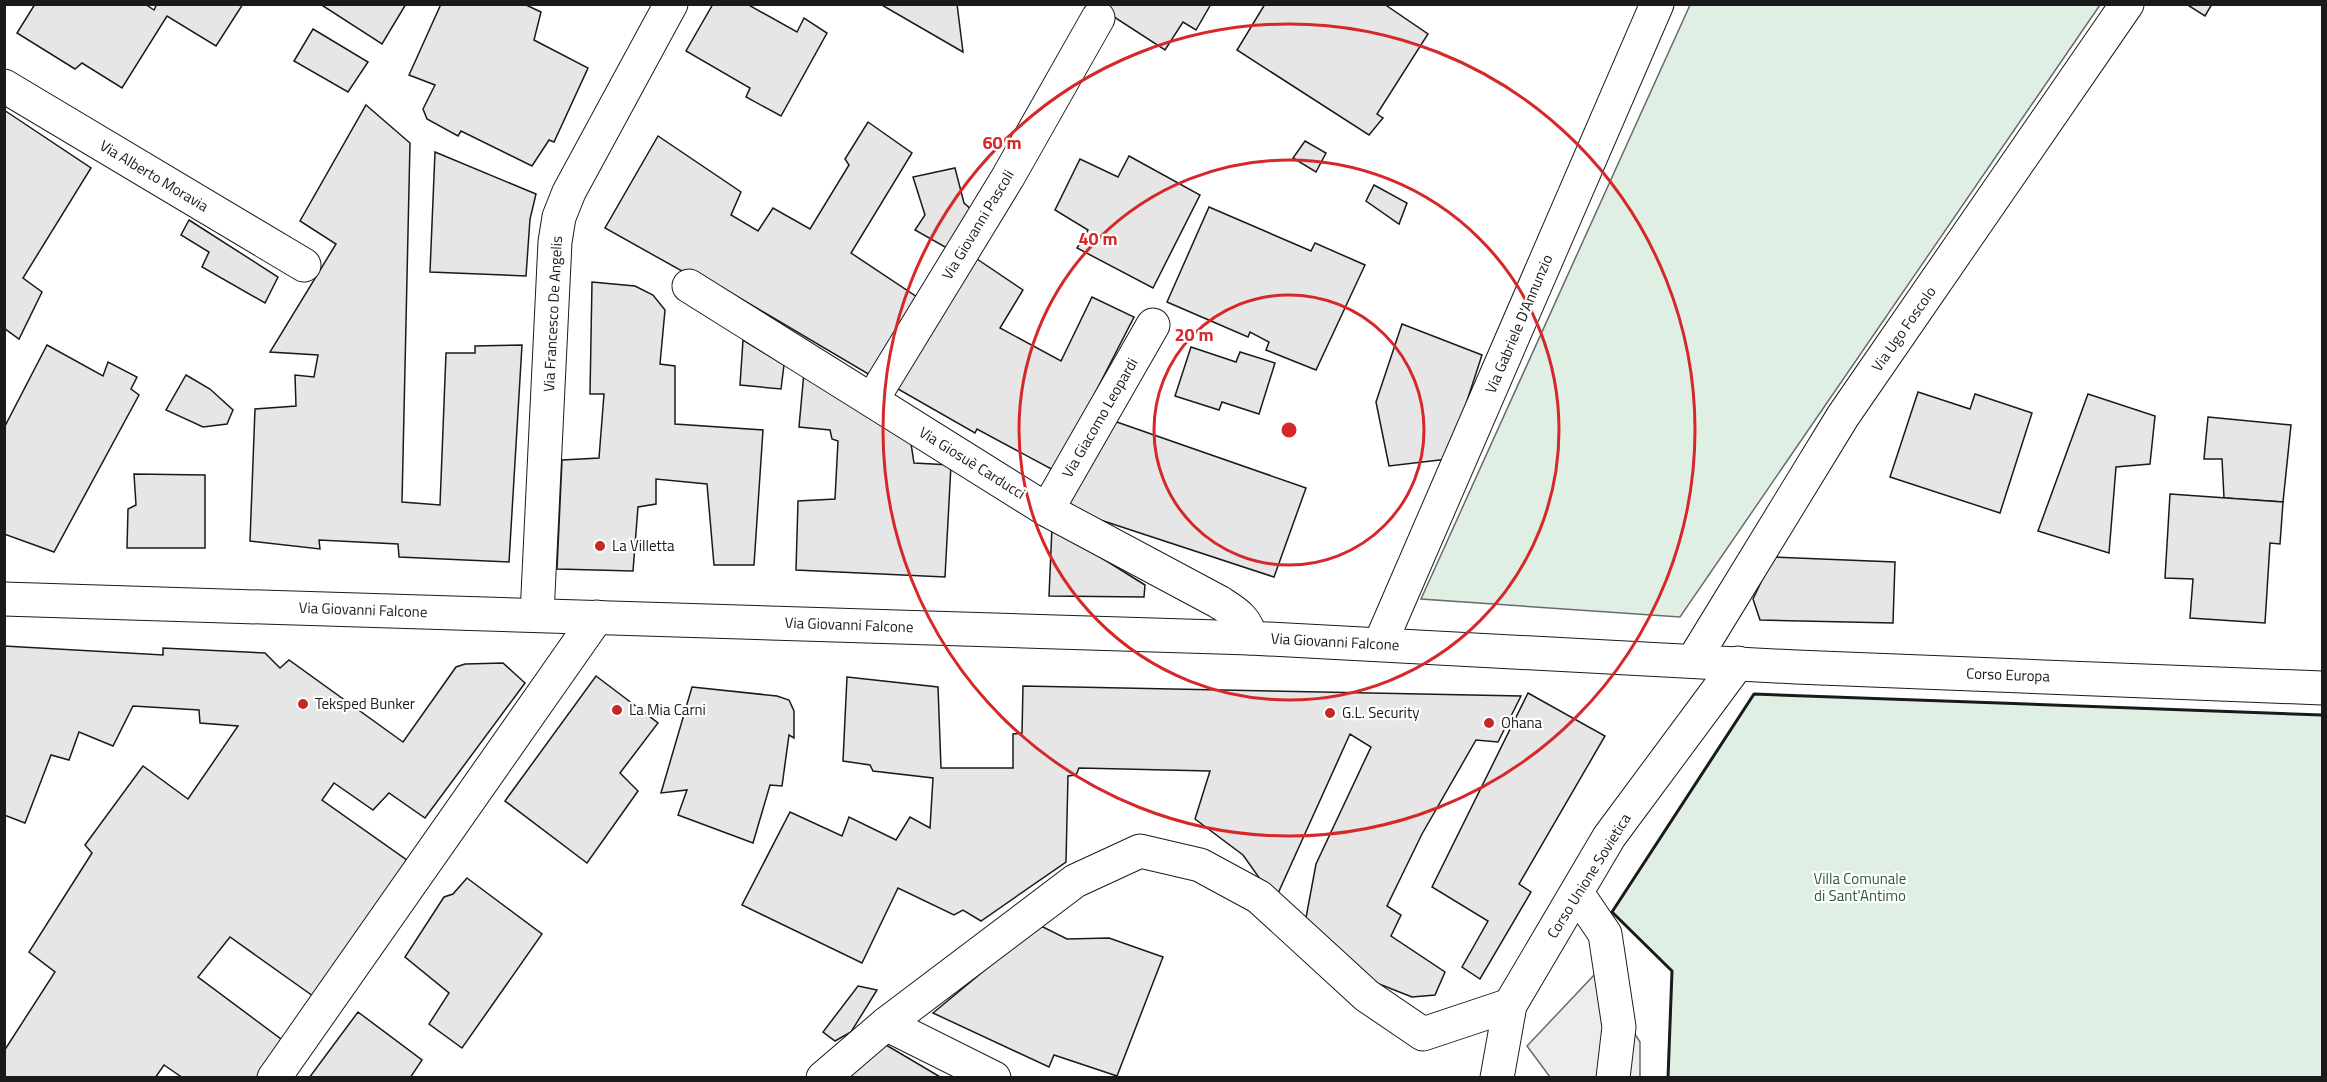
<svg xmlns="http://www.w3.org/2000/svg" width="2327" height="1082" font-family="'Titillium Web',sans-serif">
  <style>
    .green { fill: #e0efe3; stroke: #6a6a6a; stroke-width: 1.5 }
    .parking { fill: #ededed; stroke: #6a6a6a; stroke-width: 1.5 }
    .building { fill: #e6e6e6; stroke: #1a1a1a; stroke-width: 1.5 }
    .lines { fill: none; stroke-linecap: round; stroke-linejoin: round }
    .minor-casing { stroke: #1a1a1a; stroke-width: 35 }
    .major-casing { stroke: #1a1a1a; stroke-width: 35 }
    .minor { stroke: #fff; stroke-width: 33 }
    .major { stroke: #fff; stroke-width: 33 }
    .wall { stroke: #1a1a1a; stroke-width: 3 }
    .ring { fill: none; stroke: #d62828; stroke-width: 3 }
    .poi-dot { fill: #c62828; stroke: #fff; stroke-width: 2 }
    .labels { text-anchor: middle; stroke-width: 4.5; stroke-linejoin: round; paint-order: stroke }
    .street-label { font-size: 15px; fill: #1a1a1a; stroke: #fff }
    .poi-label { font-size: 15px; fill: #1a1a1a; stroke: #fff; text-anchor: start }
    .park-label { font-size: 15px; fill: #2b5a34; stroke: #fff }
    .centre { fill: #d62828; stroke: #fff; stroke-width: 3 }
    .ring-label { font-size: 18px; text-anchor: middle; font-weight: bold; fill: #d62828; stroke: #fff; stroke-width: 4.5; stroke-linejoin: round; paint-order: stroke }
  </style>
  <rect width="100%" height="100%" fill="#fff"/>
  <g class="green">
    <path d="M1690 5H2100L1680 617 1421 599Z"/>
    <path d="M1754 694 2322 715V1077H1668L1672 971 1612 912Z"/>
  </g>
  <path class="parking" d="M1596 973 1640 1042V1077H1550L1527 1046Z"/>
  <g class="building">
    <path d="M35 4H145L154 10 157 4H243L216 46 167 16 122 88 82 63 75 69 17 33Z"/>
    <path d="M320 4H406L382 44Z"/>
    <path d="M441 4H524L541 12 534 40 588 68 554 142 549 140 532 166 461 131 458 136 427 119 423 109 435 85 409 75Z"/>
    <path d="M713 4H747L797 32 804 18 827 33 781 116 746 97 750 88 686 51Z"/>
    <path d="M880 4H957L963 52Z"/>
    <path d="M1094 4H1211L1196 30 1183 22 1165 50Z"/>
    <path d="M1265 4H1384L1428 34 1377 114 1383 118 1369 135 1237 50Z"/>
    <path d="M2186 4H2212L2205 16Z"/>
    <path d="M313 29 368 62 348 92 294 61Z"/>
    <path d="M366 105 410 143 402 502 440 505 446 353H475V346L522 345 509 562 399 557 398 544 319 540 320 549 250 541 255 409 296 406 295 375 314 377 318 355 270 352 336 244 300 221Z"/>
    <path d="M4 110 91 168 23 278 42 292 19 339 4 328Z"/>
    <path d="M868 122 912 153 851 253 920 299 875 378 701 275 698 280 605 228 658 136 741 192 731 215 758 231 773 208 810 229 849 165 845 159Z"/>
    <path d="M1305 141 1326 153 1316 172 1293 158Z"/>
    <path d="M435 152 536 194 530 219 526 276 430 272Z"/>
    <path d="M1129 156 1200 195 1153 288 1077 248 1088 230 1055 210 1080 159 1118 177Z"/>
    <path d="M955 168 964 203 972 210 952 251 915 230 925 215 913 177Z"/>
    <path d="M1374 185 1407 203 1399 224 1366 201Z"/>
    <path d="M1209 207 1311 251 1315 243 1365 265 1316 370 1266 350 1269 342 1250 332 1248 337 1167 302Z"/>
    <path d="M189 220 278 277 265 303 202 267 209 252 181 235Z"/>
    <path d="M974 257 1023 290 1000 328 1061 361 1092 297 1134 317 1055 471 977 429 975 433 891 385Z"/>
    <path d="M592 282 635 286 653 295 665 310 660 364 675 366V424L763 430 754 565H714L707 484 656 479V504L638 507 633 571 557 569 562 460 599 458 604 394H590Z"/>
    <path d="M1402 324 1482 355 1448 459 1389 466 1376 402Z"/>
    <path d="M743 340 784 365 781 389 740 385Z"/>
    <path d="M47 345 103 376 108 362 137 377 131 389 139 395 54 552 4 534V428Z"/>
    <path d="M1191 347 1236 362 1240 352 1275 363 1259 414 1222 402 1219 410 1175 396Z"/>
    <path d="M804 372 910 437 914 463 951 465 945 577 796 570 798 501 835 499 838 441 832 439 830 430 799 427Z"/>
    <path d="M186 375 210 389 233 410 227 424 203 427 166 410Z"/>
    <path d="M1918 392 1970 409 1975 394 2032 413 2000 513 1890 477Z"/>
    <path d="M2088 394 2155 416 2150 464 2116 467 2109 553 2038 531Z"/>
    <path d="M2208 417 2291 425 2283 502 2224 498 2222 459H2204Z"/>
    <path d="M1111 420 1306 488 1274 577 1064 508Z"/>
    <path d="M134 474 205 475V548H127L128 509 136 505Z"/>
    <path d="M2170 494 2283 502 2280 544 2270 543 2265 623 2190 618 2193 579 2165 578Z"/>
    <path d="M1052 527 1145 585 1144 597 1049 596Z"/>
    <path d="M1773 557 1895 562 1893 623 1760 620 1753 599Z"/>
    <path d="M4 646 163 655V648L265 653 280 668 289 660 403 742 456 667 465 664 503 663 525 683 425 818 389 793 373 810 334 783 322 800 411 863 313 996 230 937 198 977 285 1042 261 1078H183L164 1065 155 1078H4V1051L55 972 29 952 92 853 85 845 143 766 188 799 238 726 200 723 199 710 133 706 113 746 79 732 69 760 51 755 25 823 4 815Z"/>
    <path d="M596 676 658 723 620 773 638 791 587 863 505 801Z"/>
    <path d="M847 677 938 687 941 768H1013V734L1022 733 1023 686 1521 696 1498 742 1476 740 1422 834 1387 906 1401 915 1391 936 1445 972 1435 995 1412 997 1369 980 1305 923 1316 864 1371 747 1350 734 1275 900 1243 855 1195 819 1210 771 1079 768 1076 775 1068 776 1066 862 981 921 963 910 954 915 898 888 862 963 742 905 790 812 842 836 849 817 896 840 910 817 930 828 933 778 873 771 870 765 843 761Z"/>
    <path d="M692 687 777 696 789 700 794 711V738L789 735 782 786 770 785 753 843 678 815 687 790 661 793Z"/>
    <path d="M1528 693 1605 736 1519 884 1531 892 1480 979 1462 967 1488 921 1432 887Z"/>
    <path d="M467 878 542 934 462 1048 429 1024 449 993 405 957 444 897 453 894Z"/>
    <path d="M1039 925 1067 939 1109 938 1163 957 1117 1076 1054 1055 1049 1067 933 1013Z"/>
    <path d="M858 986 877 990 851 1032 835 1041 823 1032Z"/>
    <path d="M358 1012 422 1060 410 1078H309Z"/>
    <path d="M881 1042 942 1078H845Z"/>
  </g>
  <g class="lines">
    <g class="minor-casing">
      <g id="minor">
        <path d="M4 86 304 265"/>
        <path d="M689 286 1047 510 1219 602C1233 611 1248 619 1250 638"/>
        <path d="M872 400 1008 177 1098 18"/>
        <path d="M1047 510 1153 325"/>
        <path d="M537 615 555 242 559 217 569 192 671 4"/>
        <path d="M1380 644 1657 4"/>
        <path d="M1693 661 1843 416 2127 4"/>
        <path d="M1577 893 1605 934 1619 1027 1613 1078"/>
        <path d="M886 1024 994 1078"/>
        <path d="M274 1078 597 617"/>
        <path d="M823 1078 886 1024 1075 881 1140 851 1200 865 1259 897 1367 996 1423 1034 1510 1005"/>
        <path d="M1497 1078 1510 1005 1609 837 1738 663"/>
      </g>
    </g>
    <g class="major-casing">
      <path id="major" d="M4 599 1250 638 1796 667 2322 688"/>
    </g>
    <use href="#minor" class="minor"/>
    <use href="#major" class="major"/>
    <path class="wall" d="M1668 1078 1672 971 1612 912 1754 694 2322 715"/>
  </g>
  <g class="ring">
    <circle cx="1289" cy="430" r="135"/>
    <circle cx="1289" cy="430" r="270"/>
    <circle cx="1289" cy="430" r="406"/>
  </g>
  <g class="poi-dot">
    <circle cx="600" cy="546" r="6"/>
    <circle cx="303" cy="704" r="6"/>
    <circle cx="617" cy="710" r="6"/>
    <circle cx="1330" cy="713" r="6"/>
    <circle cx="1489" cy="723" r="6"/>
  </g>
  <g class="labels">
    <g class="street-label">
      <text transform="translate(154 176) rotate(31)" y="5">Via Alberto Moravia</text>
      <text transform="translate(978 225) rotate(-59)" y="5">Via Giovanni Pascoli</text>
      <text transform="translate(553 314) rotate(-87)" y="5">Via Francesco De Angelis</text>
      <text transform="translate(1519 324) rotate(-67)" y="5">Via Gabriele D'Annunzio</text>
      <text transform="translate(1904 329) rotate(-55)" y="5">Via Ugo Foscolo</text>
      <text transform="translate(1100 418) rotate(-60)" y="5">Via Giacomo Leopardi</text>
      <text transform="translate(972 463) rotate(32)" y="5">Via Giosuè Carducci</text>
      <text transform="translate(363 610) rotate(2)" y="5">Via Giovanni Falcone</text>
      <text transform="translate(849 625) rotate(2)" y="5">Via Giovanni Falcone</text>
      <text transform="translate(1335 642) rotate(3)" y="5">Via Giovanni Falcone</text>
      <text transform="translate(2008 675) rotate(2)" y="5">Corso Europa</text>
      <text transform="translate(1589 876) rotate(-58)" y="5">Corso Unione Sovietica</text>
    </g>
    <g class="poi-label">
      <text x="612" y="551">La Villetta</text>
      <text x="315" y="709">Teksped Bunker</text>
      <text x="629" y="715">La Mia Carni</text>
      <text x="1342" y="718">G.L. Security</text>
      <text x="1501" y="728">Ohana</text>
    </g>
    <g class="park-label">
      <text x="1860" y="884">Villa Comunale<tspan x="1860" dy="17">di Sant'Antimo</tspan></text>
    </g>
  </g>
  <circle cx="1289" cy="430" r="9" class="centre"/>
  <g class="ring-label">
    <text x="1002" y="149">60 m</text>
    <text x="1098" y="245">40 m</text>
    <text x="1194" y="341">20 m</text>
  </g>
  <rect width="2327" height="1082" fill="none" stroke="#1a1a1a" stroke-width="12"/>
</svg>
